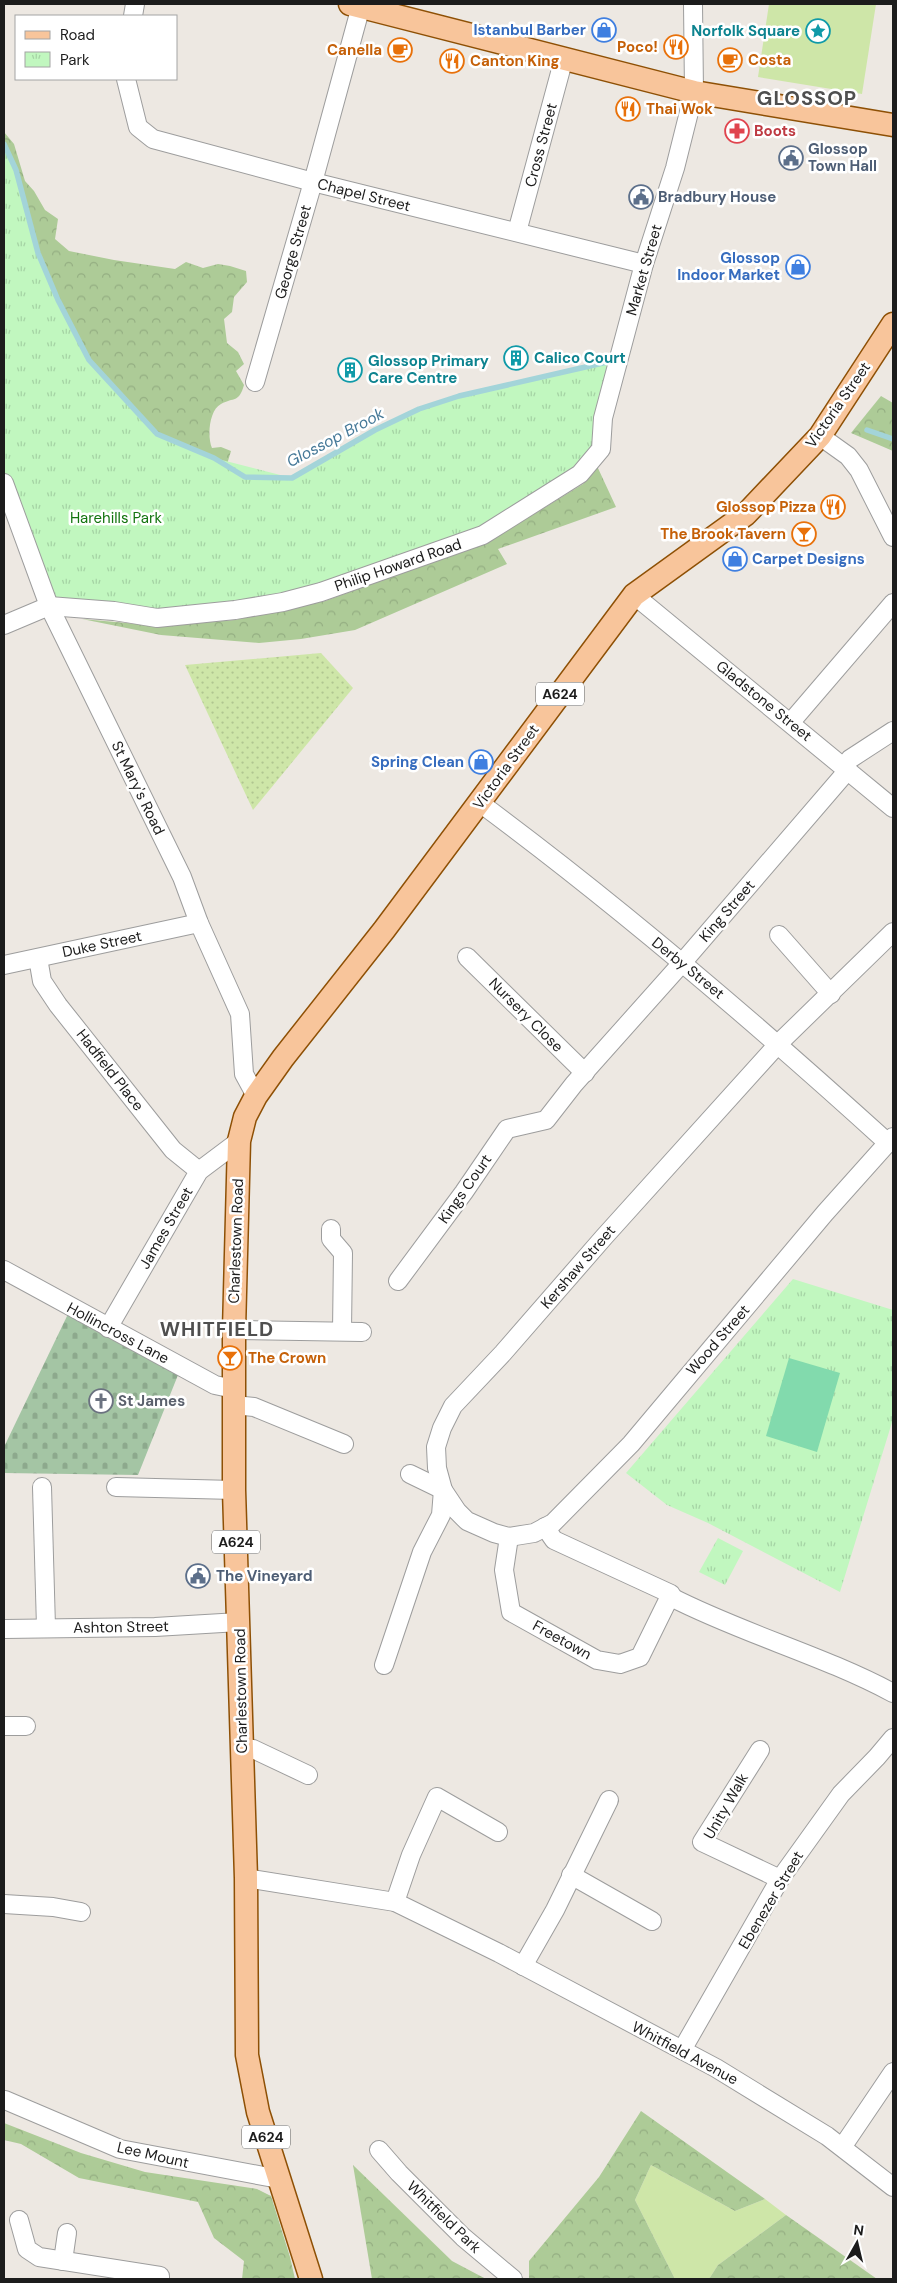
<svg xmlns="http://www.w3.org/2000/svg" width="897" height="2283" font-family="'DM Sans',sans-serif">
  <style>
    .grass { fill: #cee6a8 }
    .forest { fill: url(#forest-crowns) }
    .cemetery { fill: url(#cemetery-stones) }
    .park { fill: url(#park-tufts) }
    .garden { fill: url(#garden-dots) }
    .pitch { fill: #82daad }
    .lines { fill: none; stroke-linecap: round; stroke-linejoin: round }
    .stream { stroke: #a3d4d9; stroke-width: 5.5 }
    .minor-casing { stroke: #9d9d9d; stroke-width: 20 }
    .major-casing { stroke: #8e5005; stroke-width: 25 }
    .minor { stroke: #fff; stroke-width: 18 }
    .major { stroke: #f8c59b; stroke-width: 22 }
    .labels { text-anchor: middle; stroke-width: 5; stroke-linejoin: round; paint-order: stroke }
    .shield { fill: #fff; stroke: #606060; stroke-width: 1 }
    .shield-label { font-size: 14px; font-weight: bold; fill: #1c1c1c }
    .shop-label { font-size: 15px; font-weight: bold; fill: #366cbe; stroke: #fff; text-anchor: end }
    .culture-label { font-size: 15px; font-weight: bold; fill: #0d838f; stroke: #fff; text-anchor: start }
    .food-label { font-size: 15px; font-weight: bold; fill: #c56008; stroke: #fff; text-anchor: end }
    .health-label { font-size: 15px; font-weight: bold; fill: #be3a42; stroke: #fff; text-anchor: start }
    .street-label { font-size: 15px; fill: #1c1c1c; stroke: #fff }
    .service-label { font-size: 15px; font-weight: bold; fill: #4e5e75; stroke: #fff; text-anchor: start }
    .park-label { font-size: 15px; fill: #13740f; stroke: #fff }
    .worship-label { font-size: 15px; font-weight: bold; fill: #5b616d; stroke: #fff; text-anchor: start }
    .water-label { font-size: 16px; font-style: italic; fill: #467998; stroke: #fff }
    .district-label { font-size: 20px; font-weight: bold; letter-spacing: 1px; fill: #4f4f4f; stroke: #fff }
  </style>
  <defs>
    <pattern id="forest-crowns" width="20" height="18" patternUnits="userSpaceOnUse" patternTransform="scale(1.25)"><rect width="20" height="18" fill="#adcb97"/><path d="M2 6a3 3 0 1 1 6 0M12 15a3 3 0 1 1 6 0" fill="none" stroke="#94ae82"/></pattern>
    <pattern id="cemetery-stones" width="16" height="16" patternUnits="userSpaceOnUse" patternTransform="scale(1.25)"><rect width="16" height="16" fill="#a4c5a4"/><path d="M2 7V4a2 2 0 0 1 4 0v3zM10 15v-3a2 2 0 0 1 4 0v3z" fill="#8da98d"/></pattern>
    <pattern id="park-tufts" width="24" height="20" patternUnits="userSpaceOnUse" patternTransform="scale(1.25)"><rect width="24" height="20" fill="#c1f7bf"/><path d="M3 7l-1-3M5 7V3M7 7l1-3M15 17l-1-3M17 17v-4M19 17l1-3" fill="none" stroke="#a5d3a4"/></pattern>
    <pattern id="garden-dots" width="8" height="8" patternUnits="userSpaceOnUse" patternTransform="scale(1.25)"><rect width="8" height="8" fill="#cee6a8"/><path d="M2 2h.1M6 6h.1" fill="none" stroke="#b0c590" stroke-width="1.8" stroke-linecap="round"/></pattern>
  </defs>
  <rect width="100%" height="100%" fill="#ede8e2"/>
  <g class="grass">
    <path d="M769 4H876L862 94 758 77Z"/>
    <path d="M651 2165 735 2211 765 2199 786 2215 718 2265 709 2279H675L635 2200Z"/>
  </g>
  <g class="forest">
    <path d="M4 132 14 144 25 181 34 191 45 210 58 219 55 239 69 251 114 260 175 269 186 262 203 268 218 264 230 266 246 271 247 282 234 297 232 312 224 319 227 343 238 352 244 364 236 371 244 385C239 403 234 397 221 404 209 410 207 437 212 448L221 447 231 451 222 481 157 607 4 192Z"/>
    <path d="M881 396 893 403V451L851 433Z"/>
    <path d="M597 466 616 507 498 549 507 564 355 630 301 639 259 643 161 635 82 619 160 626 234 620 325 601 490 541 583 484Z"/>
    <path d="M641 2111 765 2199 735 2211 651 2165 635 2200 675 2279H529V2261L599 2177Z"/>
    <path d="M4 2123 81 2153 145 2172 257 2189 271 2196 290 2257 295 2279H242L244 2261 214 2238 198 2202 79 2178 21 2144 4 2140Z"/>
    <path d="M353 2165 452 2261 486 2279H372Z"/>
    <path d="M786 2215 877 2279H709L718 2265Z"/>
  </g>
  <path class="cemetery" d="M68 1314 178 1375 138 1475 4 1473V1447Z"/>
  <g class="park">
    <path d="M4 144 16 170 38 253 58 300 89 360 157 434 214 458 292 478 375 430 419 409 459 396 620 360 601 449 552 493 402 565 199 613 49 606 4 483Z"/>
    <path d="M793 1279 893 1310V1419L840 1592 708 1523 667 1505 626 1473Z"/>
    <path d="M718 1538 743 1551 725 1585 699 1572Z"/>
  </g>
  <path class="garden" d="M321 653 353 688 253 810 185 665Z"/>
  <path class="pitch" d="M789 1358 840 1373 817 1452 766 1436Z"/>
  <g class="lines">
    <g class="stream">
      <path d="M4 144 16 170 38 253 58 300 89 360 157 434 214 458 245 477 292 478 375 430 419 409 459 396 616 360"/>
      <path d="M867 430 893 439"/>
    </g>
    <g class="minor-casing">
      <g id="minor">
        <path d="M133 16 135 4"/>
        <path d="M126 79 138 127 153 139 313 182 644 264"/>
        <path d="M517 232 564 58"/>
        <path d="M255 382 313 182 361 6"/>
        <path d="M820 436 848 456 859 470 893 537"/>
        <path d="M4 483 49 606 182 877 199 923 240 1014 244 1074 256 1096"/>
        <path d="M634 595 893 808"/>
        <path d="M4 625 49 606 114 611 157 618 235 610 283 602 321 592 483 535 580 474 601 449 603 418 644 264 675 168 694 92 693 4"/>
        <path d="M791 722 893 603"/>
        <path d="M844 766 850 759 893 731"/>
        <path d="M480 803C622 908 757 1024 888 1143"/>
        <path d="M779 935 831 994"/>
        <path d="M467 957 585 1073"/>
        <path d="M38 958 42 981 58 1005 173 1150 199 1171"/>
        <path d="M4 965 199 923"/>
        <path d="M331 1229V1239L343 1253 342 1331"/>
        <path d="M4 1270 215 1385 234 1389"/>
        <path d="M398 1281 464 1192 507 1129 546 1120 574 1084 682 963 848 770"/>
        <path d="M108 1328 199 1171 239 1141"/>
        <path d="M234 1330 362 1332"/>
        <path d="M234 1405 254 1407 344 1444"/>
        <path d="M410 1474 443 1490 457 1511 467 1521 494 1533 509 1537 534 1533 553 1523 631 1444 825 1213 893 1137"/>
        <path d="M42 1487 46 1627"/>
        <path d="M116 1487 234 1490"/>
        <path d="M509 1537 504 1570 511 1612 597 1660 620 1664 640 1657 671 1594 554 1540 545 1527"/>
        <path d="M671 1597C743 1634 822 1655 893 1693"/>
        <path d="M4 1629 155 1627 239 1622"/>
        <path d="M384 1665 422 1552 441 1515 443 1490 437 1468 436 1447 442 1428 453 1406 503 1353 604 1237 779 1043 893 932"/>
        <path d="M4 1726H26"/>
        <path d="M242 1748 253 1749 308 1775"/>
        <path d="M760 1750 702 1842 780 1879"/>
        <path d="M571 1875 652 1921"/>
        <path d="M246 1878 395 1902 499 1953 716 2068 827 2136 893 2187"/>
        <path d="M395 1902 411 1855 437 1797 498 1832"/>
        <path d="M4 1904 53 1907 81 1912"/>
        <path d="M523 1966 555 1910 609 1800"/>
        <path d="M682 2050 780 1879 841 1794 877 1757 893 1738"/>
        <path d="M5 2100 120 2149 279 2179"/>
        <path d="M843 2146 893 2072"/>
        <path d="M379 2150 399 2173 463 2237 513 2279"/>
        <path d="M19 2220 27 2249 39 2257 160 2276V2279"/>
        <path d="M63 2261 67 2233"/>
      </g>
    </g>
    <g class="major-casing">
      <g id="major">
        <path d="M350 4 694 92 893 125"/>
        <path d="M311 2279 258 2112 247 2055 246 1878 234 1490V1330L239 1141 245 1117 256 1096 283 1058 384 930 634 595 746 514 820 436 893 324"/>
      </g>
    </g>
    <use href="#minor" class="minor"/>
    <use href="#major" class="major"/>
  </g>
  <defs>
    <g id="shop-ring" transform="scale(1.25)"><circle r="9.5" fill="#fff" stroke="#3f7fe0" stroke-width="1.5"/><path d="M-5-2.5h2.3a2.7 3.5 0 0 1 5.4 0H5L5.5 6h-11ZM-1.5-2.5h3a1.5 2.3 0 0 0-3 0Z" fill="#3f7fe0"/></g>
    <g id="sight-ring" transform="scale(1.25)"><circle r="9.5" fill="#fff" stroke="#0f9aa8" stroke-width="1.5"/><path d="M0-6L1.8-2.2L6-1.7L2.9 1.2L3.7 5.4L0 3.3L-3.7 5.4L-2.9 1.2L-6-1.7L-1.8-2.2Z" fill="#0f9aa8"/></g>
    <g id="restaurant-ring" transform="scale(1.25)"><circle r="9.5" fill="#fff" stroke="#e8710a" stroke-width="1.5"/><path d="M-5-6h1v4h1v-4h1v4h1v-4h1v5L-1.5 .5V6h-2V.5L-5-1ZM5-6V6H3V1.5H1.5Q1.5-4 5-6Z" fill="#e8710a"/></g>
    <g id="cafe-ring" transform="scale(1.25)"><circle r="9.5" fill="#fff" stroke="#e8710a" stroke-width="1.5"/><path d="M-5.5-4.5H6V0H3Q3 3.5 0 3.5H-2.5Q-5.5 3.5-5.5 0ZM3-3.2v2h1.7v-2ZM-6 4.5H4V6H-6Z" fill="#e8710a"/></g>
    <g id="pharmacy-ring" transform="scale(1.25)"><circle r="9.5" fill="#fff" stroke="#e0444e" stroke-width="1.5"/><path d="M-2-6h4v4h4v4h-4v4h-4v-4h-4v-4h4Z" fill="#e0444e"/></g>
    <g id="civic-ring" transform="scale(1.25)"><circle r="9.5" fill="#fff" stroke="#5c6f8a" stroke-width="1.5"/><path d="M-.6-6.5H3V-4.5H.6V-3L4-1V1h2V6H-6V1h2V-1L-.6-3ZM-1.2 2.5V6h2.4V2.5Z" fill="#5c6f8a"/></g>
    <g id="building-ring" transform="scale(1.25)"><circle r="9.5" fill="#fff" stroke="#0f9aa8" stroke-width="1.5"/><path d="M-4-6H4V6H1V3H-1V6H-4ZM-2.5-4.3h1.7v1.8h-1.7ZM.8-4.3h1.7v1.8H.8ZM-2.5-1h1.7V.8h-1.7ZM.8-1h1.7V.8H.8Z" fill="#0f9aa8"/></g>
    <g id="bar-ring" transform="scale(1.25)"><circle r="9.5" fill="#fff" stroke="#e8710a" stroke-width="1.5"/><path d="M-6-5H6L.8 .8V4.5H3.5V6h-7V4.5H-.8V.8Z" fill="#e8710a"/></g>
    <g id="church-ring" transform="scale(1.25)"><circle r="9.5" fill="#fff" stroke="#6b7280" stroke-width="1.5"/><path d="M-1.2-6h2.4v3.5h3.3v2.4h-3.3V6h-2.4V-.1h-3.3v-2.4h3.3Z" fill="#6b7280"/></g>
  </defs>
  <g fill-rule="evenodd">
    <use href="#shop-ring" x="604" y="30"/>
    <use href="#sight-ring" x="818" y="31"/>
    <use href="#restaurant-ring" x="676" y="47"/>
    <use href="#cafe-ring" x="400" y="50"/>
    <use href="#cafe-ring" x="730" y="60"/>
    <use href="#restaurant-ring" x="452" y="61"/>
    <use href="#restaurant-ring" x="628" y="109"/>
    <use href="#pharmacy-ring" x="737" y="131"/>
    <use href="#civic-ring" x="791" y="158"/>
    <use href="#civic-ring" x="641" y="197"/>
    <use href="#shop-ring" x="798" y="267"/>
    <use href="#building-ring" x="516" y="358"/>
    <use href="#building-ring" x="350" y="370"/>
    <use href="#restaurant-ring" x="833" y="507"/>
    <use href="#bar-ring" x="804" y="534"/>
    <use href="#shop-ring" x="735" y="559"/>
    <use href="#shop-ring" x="481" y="762"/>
    <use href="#bar-ring" x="230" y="1358"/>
    <use href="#church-ring" x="101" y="1401"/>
    <use href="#civic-ring" x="198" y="1576"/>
  </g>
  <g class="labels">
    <g class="shield">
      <rect x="536" y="682.5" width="48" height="23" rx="4"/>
      <rect x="212" y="1530.5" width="48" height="23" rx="4"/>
      <rect x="242" y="2125.5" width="48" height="23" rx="4"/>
    </g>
    <g class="shield-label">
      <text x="560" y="699">A624</text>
      <text x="236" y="1547">A624</text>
      <text x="266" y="2142">A624</text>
    </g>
    <g class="shop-label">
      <text x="586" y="35">Istanbul Barber</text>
      <text x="780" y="263">Glossop<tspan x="780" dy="17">Indoor Market</tspan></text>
      <text x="752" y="564" text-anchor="start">Carpet Designs</text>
      <text x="464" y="767">Spring Clean</text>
    </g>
    <g class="culture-label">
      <text x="800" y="36" text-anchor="end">Norfolk Square</text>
      <text x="534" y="363">Calico Court</text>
      <text x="368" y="366">Glossop Primary<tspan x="368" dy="17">Care Centre</tspan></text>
    </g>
    <g class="food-label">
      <text x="658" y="52">Poco!</text>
      <text x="382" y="55">Canella</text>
      <text x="748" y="65" text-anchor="start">Costa</text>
      <text x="470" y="66" text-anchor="start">Canton King</text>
      <text x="646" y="114" text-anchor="start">Thai Wok</text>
      <text x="816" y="512">Glossop Pizza</text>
      <text x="786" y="539">The Brook Tavern</text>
      <text x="248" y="1363" text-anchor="start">The Crown</text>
    </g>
    <g class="health-label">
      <text x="754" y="136">Boots</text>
    </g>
    <g class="street-label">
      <text transform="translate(541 145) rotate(-75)" y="5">Cross Street</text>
      <text transform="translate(364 195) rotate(14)" y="5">Chapel Street</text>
      <text transform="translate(293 252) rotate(-74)" y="5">George Street</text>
      <text transform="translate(644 270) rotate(-74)" y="5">Market Street</text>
      <text transform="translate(838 405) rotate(-55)" y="5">Victoria Street</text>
      <text transform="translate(398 565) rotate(-19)" y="5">Philip Howard Road</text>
      <text transform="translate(764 701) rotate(39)" y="5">Gladstone Street</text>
      <text transform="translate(506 767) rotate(-54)" y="5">Victoria Street</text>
      <text transform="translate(138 788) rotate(64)" y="5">St Mary's Road</text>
      <text transform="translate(727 911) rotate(-49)" y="5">King Street</text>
      <text transform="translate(102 944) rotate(-12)" y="5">Duke Street</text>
      <text transform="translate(688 968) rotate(39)" y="5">Derby Street</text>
      <text transform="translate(526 1015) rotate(45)" y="5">Nursery Close</text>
      <text transform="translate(110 1070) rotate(52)" y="5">Hadfield Place</text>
      <text transform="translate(465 1189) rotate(-55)" y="5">Kings Court</text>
      <text transform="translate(166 1228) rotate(-60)" y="5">James Street</text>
      <text transform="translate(236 1241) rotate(-88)" y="5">Charlestown Road</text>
      <text transform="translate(578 1267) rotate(-49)" y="5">Kershaw Street</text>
      <text transform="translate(118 1333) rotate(28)" y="5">Hollincross Lane</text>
      <text transform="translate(718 1340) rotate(-49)" y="5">Wood Street</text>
      <text transform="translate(121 1627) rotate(-1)" y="5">Ashton Street</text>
      <text transform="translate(562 1640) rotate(29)" y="5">Freetown</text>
      <text transform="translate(241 1691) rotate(-91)" y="5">Charlestown Road</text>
      <text transform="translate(726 1806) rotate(-60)" y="5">Unity Walk</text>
      <text transform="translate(771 1900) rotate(-59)" y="5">Ebenezer Street</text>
      <text transform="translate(685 2053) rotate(28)" y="5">Whitfield Avenue</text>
      <text transform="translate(153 2155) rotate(13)" y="5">Lee Mount</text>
      <text transform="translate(444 2217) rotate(44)" y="5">Whitfield Park</text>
    </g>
    <g class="service-label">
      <text x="808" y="154">Glossop<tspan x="808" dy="17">Town Hall</tspan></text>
      <text x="658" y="202">Bradbury House</text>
      <text x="216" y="1581">The Vineyard</text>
    </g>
    <g class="park-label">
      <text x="116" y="523">Harehills Park</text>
    </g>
    <g class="worship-label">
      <text x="118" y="1406">St James</text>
    </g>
    <g class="water-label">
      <text transform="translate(335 437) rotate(-28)" y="6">Glossop Brook</text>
    </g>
    <g class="district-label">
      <text x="807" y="105">GLOSSOP</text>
      <text x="217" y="1336">WHITFIELD</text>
    </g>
  </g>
  <rect width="897" height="2283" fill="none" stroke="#1c1c1c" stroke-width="10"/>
  <rect x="15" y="15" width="162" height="65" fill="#ffffff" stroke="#a4a4a4"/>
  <rect x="25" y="31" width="25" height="8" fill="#f8c59b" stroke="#a4a4a4"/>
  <text x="60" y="40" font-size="15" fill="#1c1c1c">Road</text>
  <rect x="25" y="52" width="25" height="15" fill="url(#park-tufts)" stroke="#a4a4a4"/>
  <text x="60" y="65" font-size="15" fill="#1c1c1c">Park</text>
  <g transform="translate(857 2243) rotate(8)" stroke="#ffffff" stroke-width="4" paint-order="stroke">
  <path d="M0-4L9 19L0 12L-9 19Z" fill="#1c1c1c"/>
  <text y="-8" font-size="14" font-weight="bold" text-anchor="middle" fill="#1c1c1c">N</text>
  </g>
</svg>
